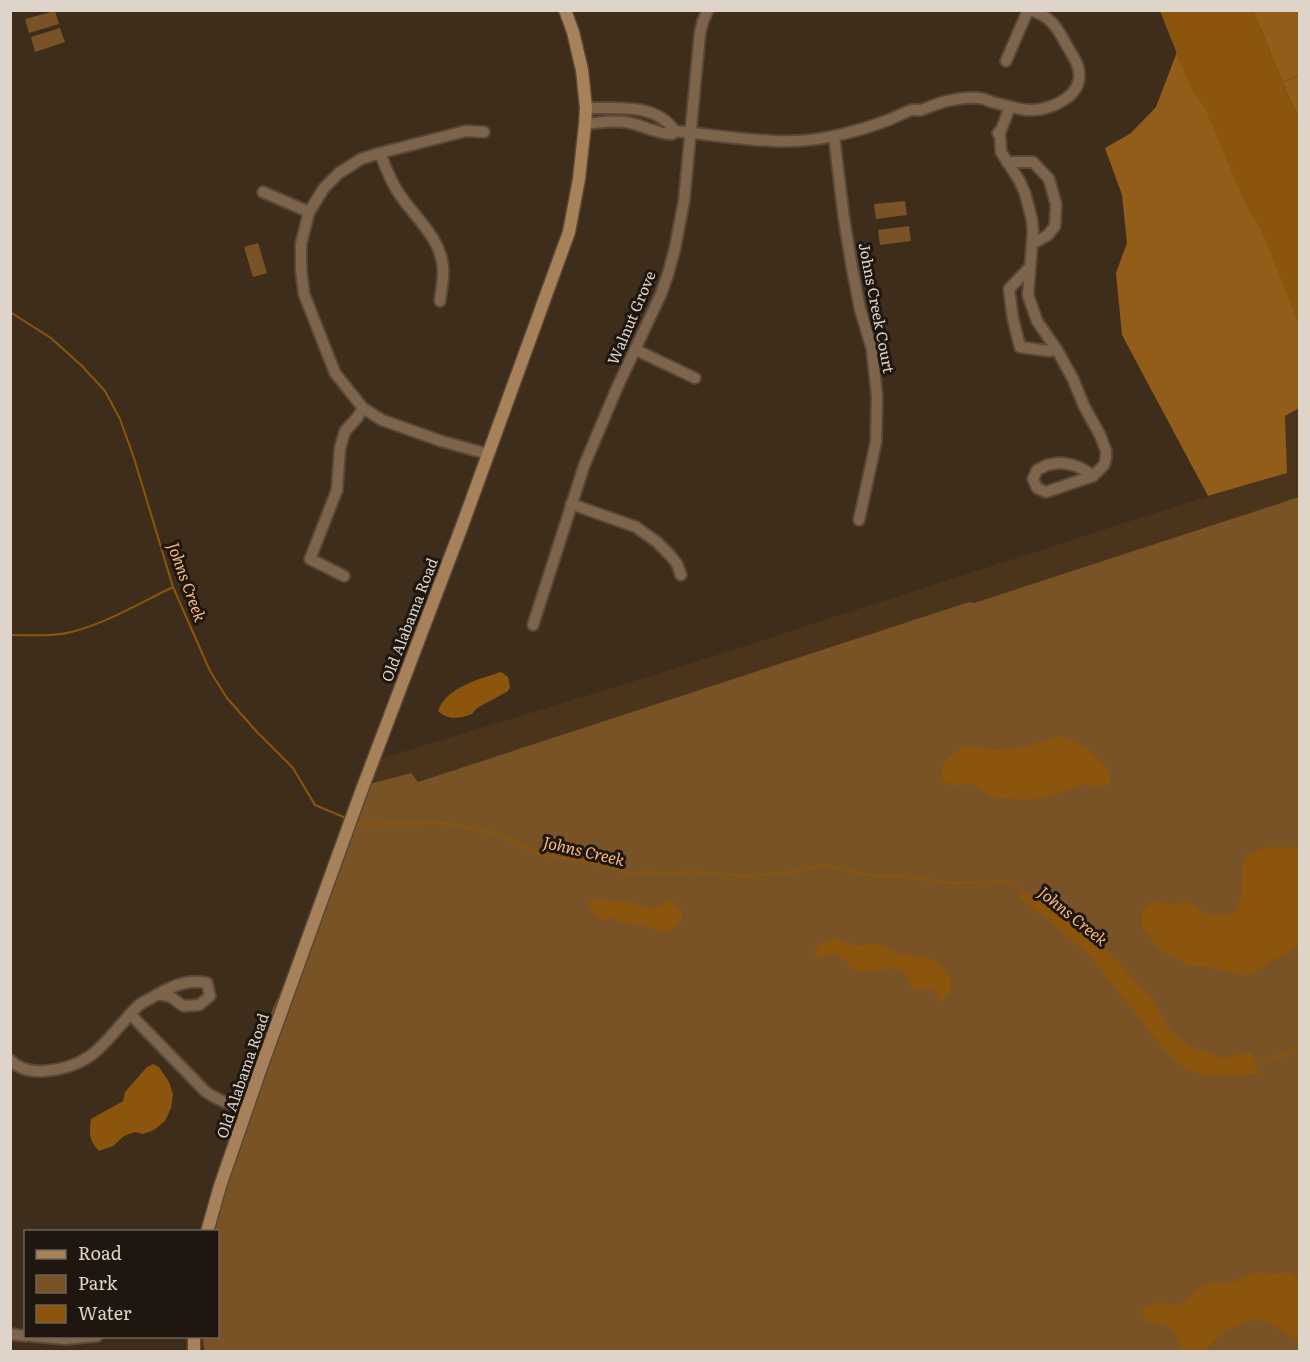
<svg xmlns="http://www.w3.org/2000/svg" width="1310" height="1362" font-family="Literata,serif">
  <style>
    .built { fill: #4b341c }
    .green { fill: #795226 }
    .forest { fill: #925c19 }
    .water { fill: #8b550e }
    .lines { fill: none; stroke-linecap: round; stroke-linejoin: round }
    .stream { stroke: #8b550e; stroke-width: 2 }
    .street-casing { stroke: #594837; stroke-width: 14 }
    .secondary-casing { stroke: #594837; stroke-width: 15 }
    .street { stroke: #7d644c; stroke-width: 10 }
    .secondary { stroke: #a7815a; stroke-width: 12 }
    .labels { text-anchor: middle; stroke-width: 6; stroke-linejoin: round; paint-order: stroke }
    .street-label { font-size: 15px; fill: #dfd4c9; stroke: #1f170f }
    .water-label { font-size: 16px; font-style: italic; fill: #fabb7b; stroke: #1f170f }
  </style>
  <rect width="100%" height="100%" fill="#3f2d1b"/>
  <path class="built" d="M1299 408V497L974 603 969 602 418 783 410 773 361 792 373 761 664 672 1177 506 1257 482 1287 447 1285 416Z"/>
  <g class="green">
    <path d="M55 11 59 24 29 33 25 19Z"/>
    <path d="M60 28 65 42 35 52 31 37Z"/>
    <path d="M905 201 907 215 876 219 874 204Z"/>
    <path d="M909 226 911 241 880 245 878 230Z"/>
    <path d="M258 243 267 273 253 277 244 247Z"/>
    <path d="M1299 497V1351L204 1352 203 1337 218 1336V1232L207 1231 236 1117 273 1008 334 879 358 787 411 773 418 782 969 602 974 603Z"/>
  </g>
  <g class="forest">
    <path d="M1253 11H1299V117L1291 103Z"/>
    <path d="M1188 23 1299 273V408L1285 416 1287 473 1208 496 1122 335 1116 273 1127 243 1122 195 1105 148 1131 133 1156 107Z"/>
  </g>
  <g class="water">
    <path d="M1160 11H1253L1291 103 1299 117V325L1264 236 1246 205 1226 159 1205 108 1194 94 1183 69Z"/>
    <path d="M501 672 508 677 510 687 508 691 479 707 475 710 472 714C461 718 448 721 438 711 446 687 480 679 501 672Z"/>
    <path d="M1061 736 1089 750 1107 768 1112 783 1096 787 1085 784 1045 797 1025 800 992 797 973 784H964L955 786 949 784 941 778 942 766 948 758 963 747 971 746 995 750 1015 749Z"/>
    <path d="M1269 847H1294L1299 850V946L1284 956 1274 959 1258 970 1245 976 1205 966H1191L1159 950 1142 927 1141 916 1145 907 1153 901C1160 901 1165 904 1172 904 1177 905 1182 902 1186 903 1192 903 1195 907 1199 910 1212 917 1225 917 1237 909 1238 904 1240 899 1241 895 1245 868 1234 853 1269 847Z"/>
    <path d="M1022 893 1095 937 1153 1000 1171 1031 1190 1046 1223 1058 1251 1052 1259 1074 1204 1076 1185 1069 1162 1048 1146 1026 1088 954 1042 915 1019 898Z"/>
    <path d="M596 899 629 902 651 909 667 902H673L682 913 681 922 676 926 663 932 656 931 643 925 624 924 614 918C599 923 596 918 588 905L589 902Z"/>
    <path d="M834 939C842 941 849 944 857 946 863 947 869 943 875 944 883 944 888 950 896 952 917 959 942 952 950 979 953 990 948 996 940 1003L935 991 927 988 917 991 912 987 905 973 896 967 877 971H854L844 960 836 954 816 957 814 951 819 945Z"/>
    <path d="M153 1064 159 1067 169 1082 173 1094 171 1108 165 1121 154 1130 143 1134 135 1132 124 1136 113 1146 99 1151C89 1140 89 1134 91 1119L123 1101 125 1092 147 1067Z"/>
    <path d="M1259 1272 1274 1274 1289 1272 1295 1276 1299 1275V1341C1286 1334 1269 1319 1252 1320 1247 1321 1240 1325 1235 1327 1222 1333 1214 1340 1206 1351H1183L1176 1335 1167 1326 1145 1321 1142 1310 1145 1307 1160 1303 1176 1305 1182 1303 1204 1285 1212 1283H1234L1239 1279Z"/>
  </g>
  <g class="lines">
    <g class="stream">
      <path d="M1280 83 1300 75"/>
      <path d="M10 312 51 338 82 366 105 391 120 419 134 458 173 587 210 671 227 698 257 732 293 768 315 805 346 818"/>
      <path d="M10 635C32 635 55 637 75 631 108 622 142 602 173 587"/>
      <path d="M354 822 358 824 446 823 501 835 538 854 584 861 614 868 627 874 646 872 669 874 692 872 747 876 791 872 825 865 866 875 901 876 952 883 1010 882 1057 915"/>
      <path d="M1255 1063 1284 1055 1300 1046"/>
    </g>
    <g class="street-casing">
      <g id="street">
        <path d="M1006 61 1028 10"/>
        <path d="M1010 107 1001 130 998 133 1000 136 1001 152 1019 180 1025 193 1032 220 1033 231 1028 295 1037 321 1057 350 1073 379 1084 406 1100 435 1106 451V458L1104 465 1093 476"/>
        <path d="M586 108C616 109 655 102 675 131"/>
        <path d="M585 124C598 123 612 120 625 122 641 124 656 134 672 134L675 131C728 136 782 148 834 136 853 132 873 126 891 119 898 116 905 112 912 110 918 109 915 111 921 110 930 107 938 103 947 101 956 99 969 97 979 98 983 98 988 101 992 102 1004 105 1016 109 1028 110 1046 111 1076 100 1079 79 1081 67 1073 56 1067 46 1057 27 1051 16 1029 10"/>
        <path d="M484 132 466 131 380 153 361 159 339 173 324 188 309 212 301 244V269L304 294 335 373 363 408 382 420 441 441 488 454"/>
        <path d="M834 136 844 219 852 268 860 309 872 349 877 396 876 442 859 520"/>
        <path d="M380 153C385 166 390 180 398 192 413 216 441 237 443 268 444 279 441 290 440 301"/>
        <path d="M1007 162H1033L1049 179 1056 204 1055 226 1048 235 1032 244"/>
        <path d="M263 192 309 212"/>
        <path d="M1030 267 1009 289 1013 319 1020 347 1049 351 1057 350"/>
        <path d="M636 350 695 378"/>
        <path d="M1058 463C1072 463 1082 467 1093 476L1046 492 1037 488 1033 479 1037 470 1047 465Z"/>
        <path d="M571 504 636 527 657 542 670 555 677 564 681 575"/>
        <path d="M344 576 310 559 337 490 340 448 345 431 357 418 363 408"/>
        <path d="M533 625 584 466 616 390 661 294 668 274 675 248 684 201 700 33 703 21 708 10"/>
        <path d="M131 1015 206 1092C219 1101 231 1105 247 1109"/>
        <path d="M10 1060C20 1070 32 1072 45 1071 96 1067 106 1038 138 1006 144 1001 152 998 158 994L171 997 183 1006 199 1005 210 996 207 983C188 979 175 985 158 994"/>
        <path d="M10 1334 26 1336"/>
        <path d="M31 1336 65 1339 97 1336"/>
      </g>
    </g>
    <g class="secondary-casing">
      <g id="secondary">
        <path d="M207 1232 220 1186 263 1062 361 792 462 526 569 232 579 179 585 124 586 108 582 70 573 32 565 10"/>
        <path d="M194 1336V1352"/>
      </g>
    </g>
    <use href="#street" class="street"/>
    <use href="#secondary" class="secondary"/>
  </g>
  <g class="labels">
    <g class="street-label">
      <text transform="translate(876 308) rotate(79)" y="5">Johns Creek Court</text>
      <text transform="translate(632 318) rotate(-67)" y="5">Walnut Grove</text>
      <text transform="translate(410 620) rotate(-69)" y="5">Old Alabama Road</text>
      <text transform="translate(243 1076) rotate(-71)" y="5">Old Alabama Road</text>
    </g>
    <g class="water-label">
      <text transform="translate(187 582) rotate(70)" y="6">Johns Creek</text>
      <text transform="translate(584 851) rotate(13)" y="6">Johns Creek</text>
      <text transform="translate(1073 916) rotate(39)" y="6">Johns Creek</text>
    </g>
  </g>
  <rect width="1310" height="1362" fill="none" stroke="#dfd4c9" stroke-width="24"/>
  <rect x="24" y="1230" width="195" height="108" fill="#1f170f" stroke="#6c6359" stroke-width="1.5"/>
  <rect x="36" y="1250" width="30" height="9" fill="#a7815a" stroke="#6c6359" stroke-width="1.5"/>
  <text x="78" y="1260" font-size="18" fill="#dfd4c9">Road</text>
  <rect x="36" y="1275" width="30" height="18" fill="#795226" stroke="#6c6359" stroke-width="1.5"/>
  <text x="78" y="1290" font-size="18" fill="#dfd4c9">Park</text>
  <rect x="36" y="1305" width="30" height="18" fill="#8b550e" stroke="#6c6359" stroke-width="1.5"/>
  <text x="78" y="1320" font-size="18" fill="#dfd4c9">Water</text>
</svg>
